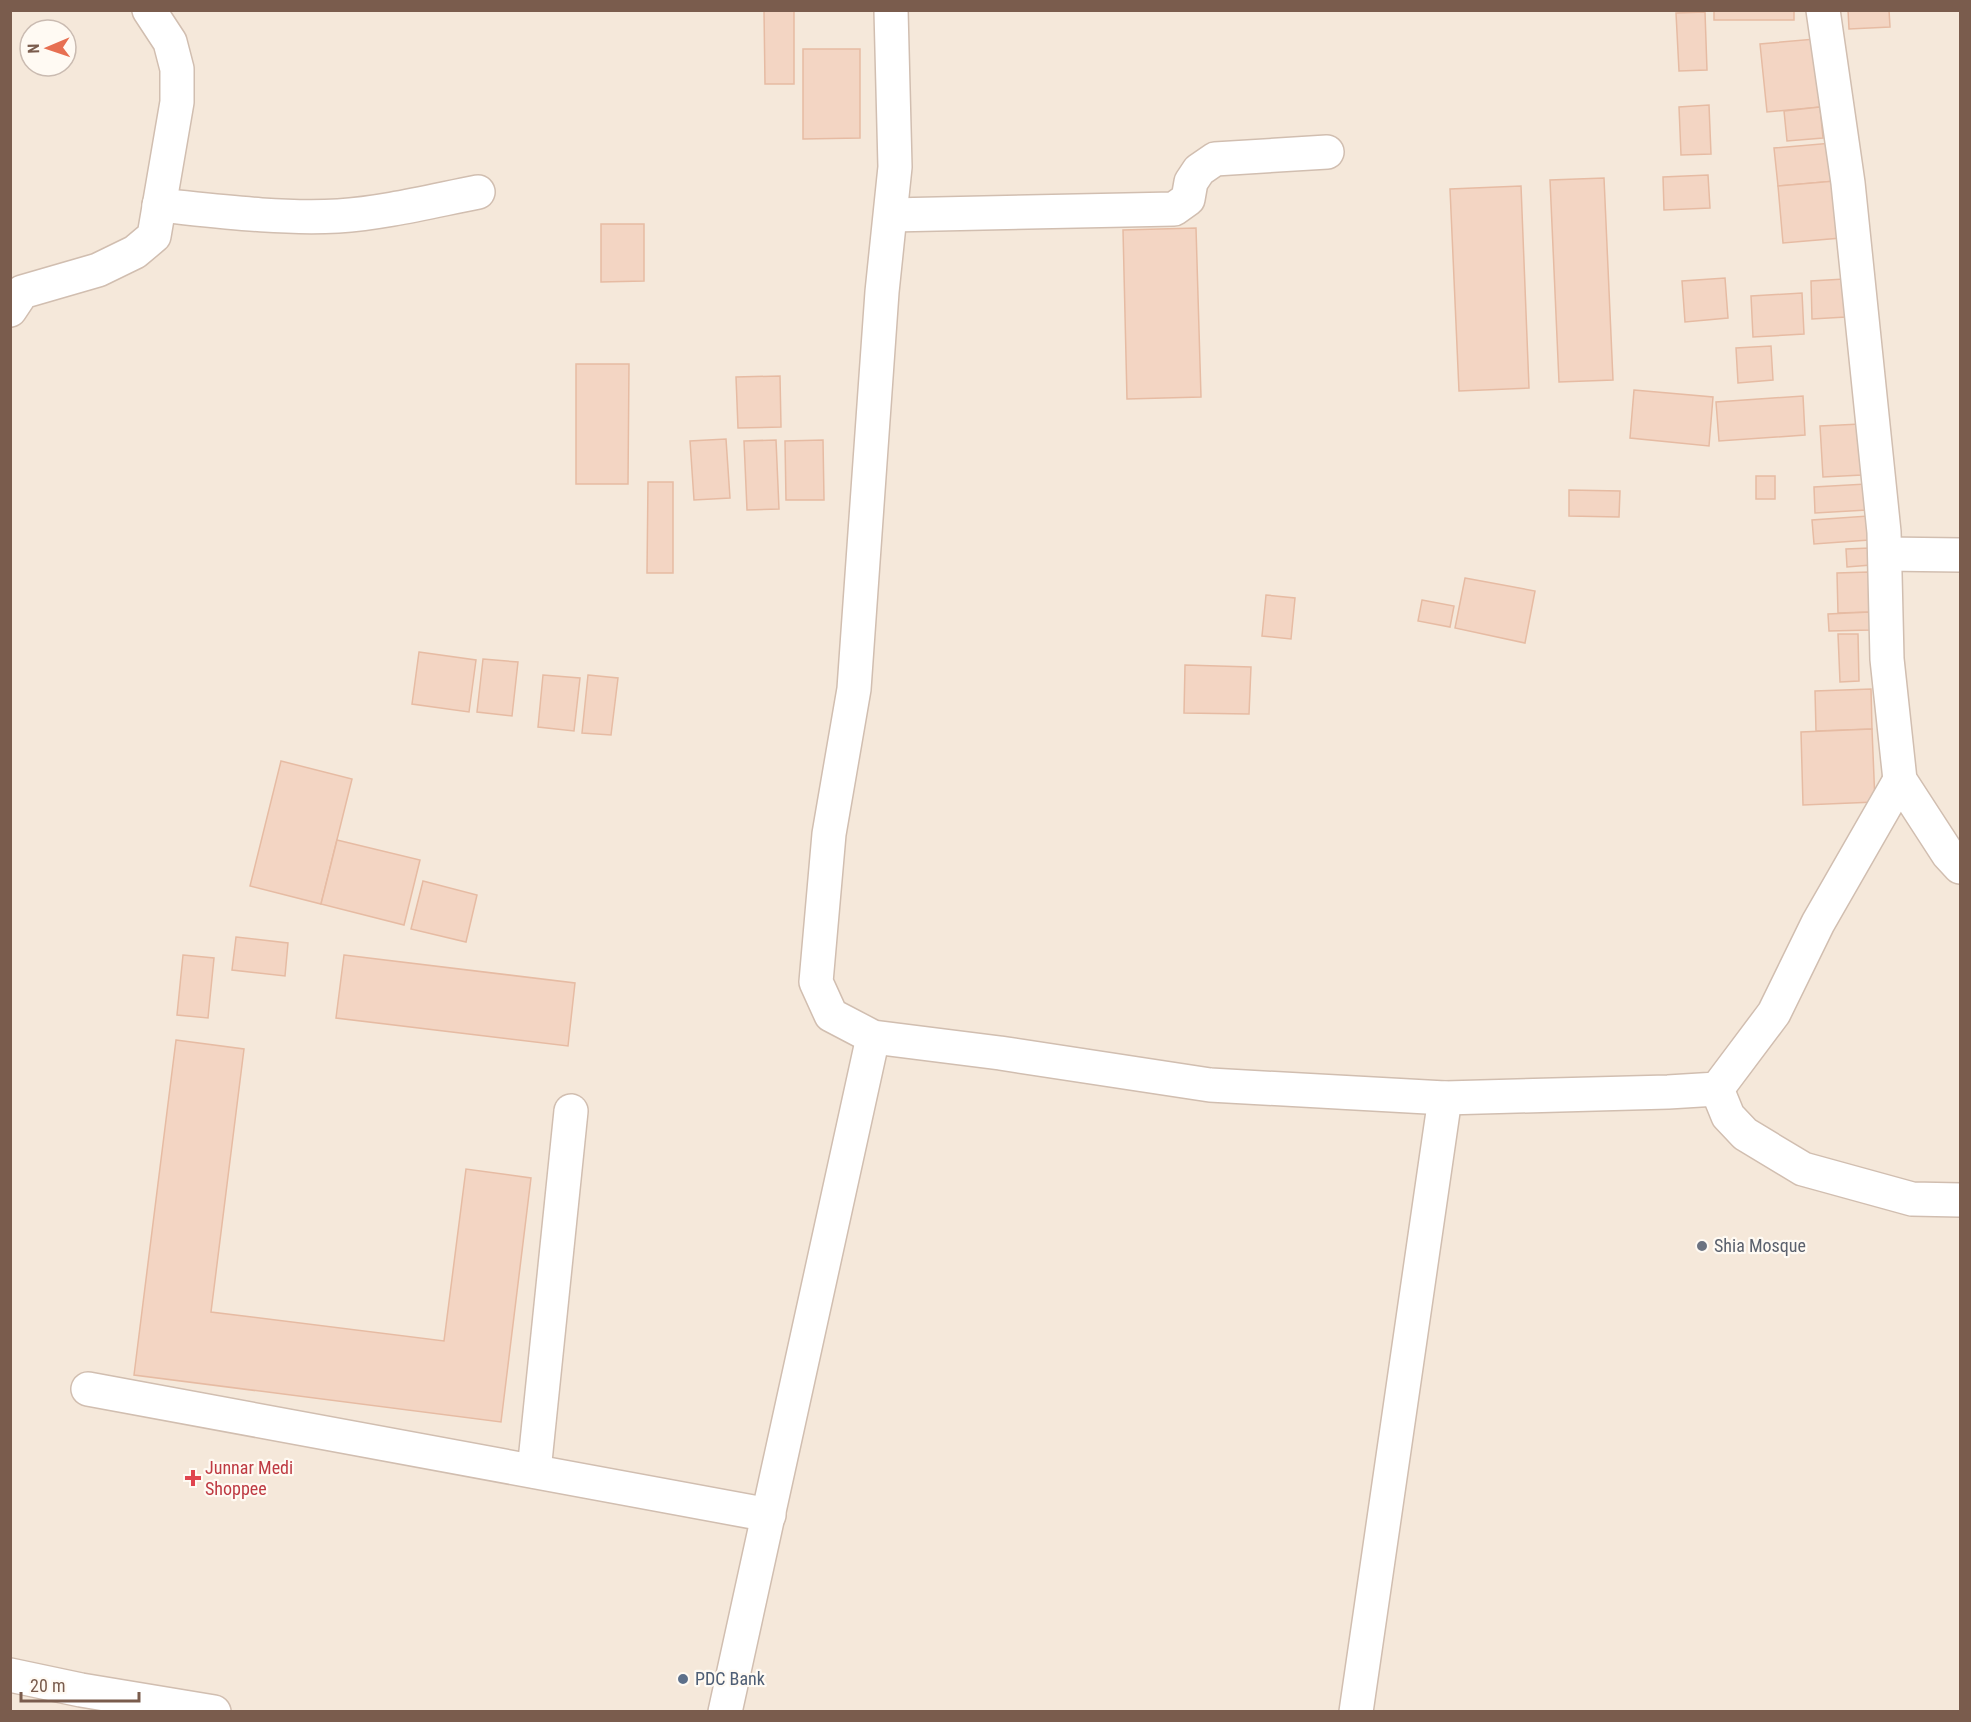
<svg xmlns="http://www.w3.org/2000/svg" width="1971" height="1722" font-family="'Roboto Condensed',sans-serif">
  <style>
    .residential { fill: #f5e8da; fill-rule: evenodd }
    .building { fill: #f3d5c3; stroke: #e6bba3; stroke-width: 1.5 }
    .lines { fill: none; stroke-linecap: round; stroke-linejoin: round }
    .minor-casing { stroke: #d1beb0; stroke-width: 36 }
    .tertiary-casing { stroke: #d1beb0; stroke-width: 36 }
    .minor { stroke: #fff; stroke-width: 33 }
    .tertiary { stroke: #fff; stroke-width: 33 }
    .worship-dot { fill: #6b7280; stroke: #fffaf3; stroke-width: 2 }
    .health-dot { fill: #e0444e; stroke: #fffaf3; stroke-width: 2 }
    .service-dot { fill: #5c6f8a; stroke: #fffaf3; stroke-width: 2 }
    .labels { text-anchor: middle; stroke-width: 4.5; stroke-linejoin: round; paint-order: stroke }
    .worship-label { font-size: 18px; fill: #5b616d; stroke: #fffaf3; text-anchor: start }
    .health-label { font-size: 18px; fill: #be3a42; stroke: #fffaf3; text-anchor: start }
    .service-label { font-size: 18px; fill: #4e5e75; stroke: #fffaf3; text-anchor: start }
  </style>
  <rect width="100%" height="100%" fill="#fdf6ec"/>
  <path class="residential" d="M11 11H1960V1711H11ZM30 30H66V66H30Z"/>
  <g class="building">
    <path d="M764 10H794V84H765Z"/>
    <rect x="1714" y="10" width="80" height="10"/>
    <path d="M1848 10H1889L1890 27 1849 29Z"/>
    <path d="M1705 12 1707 70 1679 71 1676 13Z"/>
    <path d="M1815 39 1820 107 1767 112 1760 44Z"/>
    <path d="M803 49H860V138L803 139Z"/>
    <path d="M1709 105 1711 154 1681 155 1679 107Z"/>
    <path d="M1820 107 1823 138 1787 141 1784 111Z"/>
    <path d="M1832 143 1835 181 1778 186 1774 148Z"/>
    <path d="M1708 175 1710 208 1664 210 1663 177Z"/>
    <path d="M1604 178 1613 380 1559 382 1550 180Z"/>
    <path d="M1835 181 1841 238 1783 243 1778 186Z"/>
    <path d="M1521 186 1529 388 1459 391 1450 189Z"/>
    <path d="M601 224H644V281L601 282Z"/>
    <path d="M1196 228 1201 397 1127 399 1123 230Z"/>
    <path d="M1725 278 1728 318 1685 322 1682 281Z"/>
    <path d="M1844 279 1846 317 1812 319 1811 281Z"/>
    <path d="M1802 293 1804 334 1753 337 1751 296Z"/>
    <path d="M1771 346 1773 380 1738 383 1736 348Z"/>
    <path d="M576 364H629L628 484H576Z"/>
    <path d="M780 376 781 427 738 428 736 377Z"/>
    <path d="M1634 390 1713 397 1709 446 1630 438Z"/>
    <path d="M1803 396 1805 435 1719 441 1716 402Z"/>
    <path d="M1860 424 1862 475 1823 477 1820 426Z"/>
    <path d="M726 439 730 498 694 500 690 441Z"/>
    <path d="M776 440 779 509 747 510 744 441Z"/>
    <path d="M823 440 824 500H786L785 441Z"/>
    <rect x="1756" y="476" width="19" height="23"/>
    <path d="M648 482H673V573H647Z"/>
    <path d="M1866 484 1867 510 1815 513 1814 487Z"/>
    <path d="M1569 490 1620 491 1619 517 1569 516Z"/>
    <path d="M1868 516 1869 540 1814 544 1812 520Z"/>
    <path d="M1870 548 1871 565 1847 567 1846 549Z"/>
    <path d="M1869 572 1870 612 1838 613 1837 573Z"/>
    <path d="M1465 578 1535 591 1525 643 1455 628Z"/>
    <path d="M1266 595 1295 598 1291 639 1262 636Z"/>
    <path d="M1422 600 1454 606 1450 627 1418 621Z"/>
    <path d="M1870 612 1871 630 1829 631 1828 614Z"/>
    <path d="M1838 634H1858L1859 681 1840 682Z"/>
    <path d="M419 652 476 660 469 712 412 704Z"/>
    <path d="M483 659 518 662 512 716 477 712Z"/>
    <path d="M1185 665 1251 667 1249 714 1184 713Z"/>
    <path d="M543 675 580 678 574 731 538 727Z"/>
    <path d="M588 675 618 678 611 735 582 733Z"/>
    <path d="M1871 689 1872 729 1816 731 1815 691Z"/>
    <path d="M1872 729 1875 802 1803 805 1801 732Z"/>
    <path d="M281 761 352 779 321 904 250 886Z"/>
    <path d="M337 840 420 860 404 925 321 904Z"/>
    <path d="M423 881 477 895 466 942 411 929Z"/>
    <path d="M236 937 288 943 285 976 232 970Z"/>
    <path d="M183 955 214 958 208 1018 177 1015Z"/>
    <path d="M344 955 575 983 568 1046 336 1018Z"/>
    <path d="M176 1040 244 1049 211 1312 444 1341 466 1169 531 1178 501 1422 134 1375Z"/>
  </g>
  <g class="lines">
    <g class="minor-casing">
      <g id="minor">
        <path d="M891 10 895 167 882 292 854 689 829 834 816 982 831 1015 873 1037 1000 1053 1210 1085 1445 1098 1668 1092 1717 1089 1774 1013 1818 923 1900 780"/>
        <path d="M159 205C218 211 278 219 338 216 385 213 432 201 478 192"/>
        <path d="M891 215 1174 209 1188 199 1191 182 1199 170 1215 159 1327 152"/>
        <path d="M1885 554 1960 555"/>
        <path d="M1717 1089 1728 1116 1745 1134 1803 1169 1912 1199 1960 1200"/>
        <path d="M88 1389 769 1515"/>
        <path d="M534 1471 571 1111"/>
        <path d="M10 1675 81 1690 214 1712"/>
        <path d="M725 1712 873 1037"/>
        <path d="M1356 1712 1445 1098"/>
      </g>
    </g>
    <g class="tertiary-casing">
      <g id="tertiary">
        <path d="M1823 10 1848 183 1884 532 1887 659 1900 780 1948 854 1960 867"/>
        <path d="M10 310 22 292 98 270 135 252 154 236 177 102V69L170 42 149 10"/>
      </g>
    </g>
    <use href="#minor" class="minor"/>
    <use href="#tertiary" class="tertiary"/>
  </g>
  <circle class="worship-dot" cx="1702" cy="1246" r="6"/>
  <path class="health-dot" d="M190 1469h6v6h6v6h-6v6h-6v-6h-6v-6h6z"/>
  <circle class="service-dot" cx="683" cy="1679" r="6"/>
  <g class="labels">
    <g class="worship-label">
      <text x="1714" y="1252">Shia Mosque</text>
    </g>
    <g class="health-label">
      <text x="205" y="1474">Junnar Medi<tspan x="205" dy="21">Shoppee</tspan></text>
    </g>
    <g class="service-label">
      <text x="695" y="1685">PDC Bank</text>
    </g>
  </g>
  <rect width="1971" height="1722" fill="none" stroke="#7a5c4d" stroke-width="24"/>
  <g transform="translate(48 48) rotate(268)"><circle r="28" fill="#fffaf3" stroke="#cabbb1" stroke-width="1.5"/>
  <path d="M0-4.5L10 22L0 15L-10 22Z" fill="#e76f51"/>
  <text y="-9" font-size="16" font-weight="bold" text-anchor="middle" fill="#7a5c4d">N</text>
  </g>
  <path d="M21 1692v9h118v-9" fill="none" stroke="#7a5c4d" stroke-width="3"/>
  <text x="30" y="1692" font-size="18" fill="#7a5c4d" stroke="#fffaf3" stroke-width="4.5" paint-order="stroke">20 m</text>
</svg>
